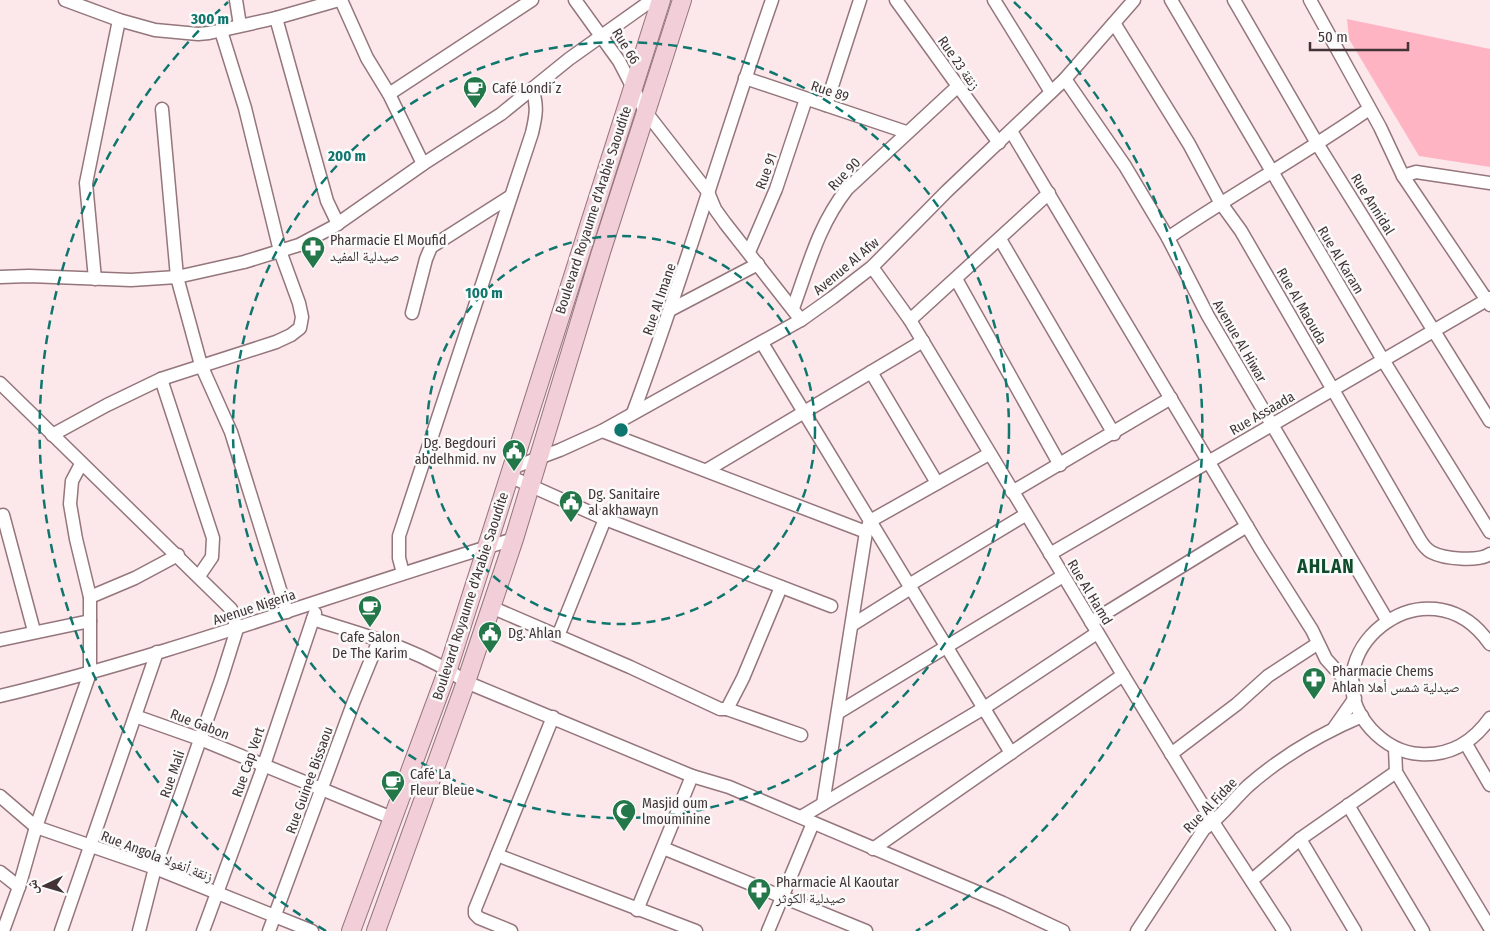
<svg xmlns="http://www.w3.org/2000/svg" width="1490" height="931" font-family="'Fira Sans Condensed','Noto Naskh Arabic',sans-serif">
  <style>
    .green { fill: #ffb4c4 }
    .lines { fill: none; stroke-linecap: round; stroke-linejoin: round }
    .minor-casing { stroke: #94767c; stroke-width: 15 }
    .secondary-casing { stroke: #94767c; stroke-width: 20 }
    .minor { stroke: #fff; stroke-width: 12 }
    .secondary { stroke: #f1ced8; stroke-width: 18 }
    .ring { fill: none; stroke: #0f766e; stroke-width: 2.5; stroke-dasharray: 9 6 }
    .labels { text-anchor: middle; stroke-width: 5; stroke-linejoin: round; paint-order: stroke }
    .street-label { font-size: 14px; fill: #413336; stroke: #fafafa }
    .poi-label { font-size: 14px; fill: #413336; stroke: #fafafa; text-anchor: start }
    .district-label { font-size: 19px; font-weight: bold; letter-spacing: 1px; fill: #104b2b; stroke: #fafafa }
    .centre { fill: #0f766e; stroke: #fafafa; stroke-width: 2.5 }
    .ring-label { font-size: 15px; text-anchor: middle; font-weight: bold; fill: #0f766e; stroke: #fafafa; stroke-width: 5; stroke-linejoin: round; paint-order: stroke }
  </style>
  <rect width="100%" height="100%" fill="#fce7eb"/>
  <path class="green" d="M1347 19 1490 49V167L1419 156 1349 39Z"/>
  <g class="lines">
    <g class="minor-casing">
      <g id="minor">
        <path d="M65 0 119 20 155 30 198 34 209 33 276 18 339 0"/>
        <path d="M236 0 240 25"/>
        <path d="M341 0 367 58 389 94 423 164"/>
        <path d="M575 0 619 61 645 111 708 192 715 209 725 223 801 320"/>
        <path d="M896 0 999 143"/>
        <path d="M994 0 1051 92"/>
        <path d="M1171 0 1383 360 1490 532"/>
        <path d="M1234 0 1318 145 1490 421"/>
        <path d="M1310 0 1380 127 1403 176 1490 305"/>
        <path d="M276 18 327 201 338 224"/>
        <path d="M1114 23 1189 144 1220 202 1241 231 1420 540C1423 545 1426 549 1431 552 1444 559 1478 562 1490 554"/>
        <path d="M745 78 906 132"/>
        <path d="M1065 79 1125 166 1168 238 1208 316 1387 620"/>
        <path d="M389 94 532 0"/>
        <path d="M826 105 860 0"/>
        <path d="M162 109 177 277 201 365 231 432 287 612"/>
        <path d="M1011 131 1260 548 1312 630 1326 659 1345 680 1353 683"/>
        <path d="M1403 176 1416 172 1490 183"/>
        <path d="M1168 238C1234 193 1303 155 1369 109"/>
        <path d="M1000 239 1114 434"/>
        <path d="M749 252 776 189 806 99"/>
        <path d="M872 267 910 320 1123 675 1213 822 1284 931"/>
        <path d="M0 277 29 276 131 280 177 277 244 262 299 245 333 227 423 164 501 114 569 59 652 0"/>
        <path d="M95 279 86 183 119 20"/>
        <path d="M956 279 1060 465"/>
        <path d="M793 308C809 265 818 226 847 189L957 87"/>
        <path d="M670 310 758 264"/>
        <path d="M412 313 426 259 431 247 511 196"/>
        <path d="M910 320 1049 193"/>
        <path d="M762 343 1011 753"/>
        <path d="M871 372 937 483"/>
        <path d="M161 379 213 538 212 557 199 576"/>
        <path d="M0 383 231 609 237 629 221 680 155 868 139 931"/>
        <path d="M633 413C684 277 724 137 772 0"/>
        <path d="M602 431 866 532"/>
        <path d="M52 435 107 405 161 379 276 342 291 335 300 328 302 317 299 303 280 251 245 108 221 31"/>
        <path d="M512 468 560 450 602 431 801 320 832 298 872 267 947 191 1065 79 1134 0"/>
        <path d="M707 470 923 341"/>
        <path d="M509 476 605 519 831 606"/>
        <path d="M1012 492 1171 398"/>
        <path d="M3 515 34 631"/>
        <path d="M1050 554 1490 298"/>
        <path d="M403 573 399 558V536L532 133C536 116 538 105 532 89"/>
        <path d="M909 585 1025 515"/>
        <path d="M90 597 135 578 178 555"/>
        <path d="M491 607 630 667 720 709H727L801 735"/>
        <path d="M313 619C366 636 420 649 466 682L692 776 729 787 1003 903 1063 931"/>
        <path d="M1091 622 1247 526"/>
        <path d="M852 625 911 588"/>
        <path d="M558 636 605 519"/>
        <path d="M0 640 90 621"/>
        <path d="M1490 644C1427 554 1305 656 1371 729 1384 743 1401 753 1420 754 1450 756 1473 742 1490 718"/>
        <path d="M0 696C175 654 343 590 514 539"/>
        <path d="M727 709 743 678 781 587"/>
        <path d="M839 712 1063 576"/>
        <path d="M135 716 200 739 392 818"/>
        <path d="M1334 728 1355 698"/>
        <path d="M1466 744 1490 785"/>
        <path d="M1395 748 1396 772 1490 928"/>
        <path d="M1171 754 1237 704 1268 676 1317 644"/>
        <path d="M0 796 36 827 155 868 312 931"/>
        <path d="M823 804 866 532 870 521 989 454"/>
        <path d="M1348 805 1423 931"/>
        <path d="M801 817 984 708 1097 633"/>
        <path d="M1300 839 1355 931"/>
        <path d="M663 848 866 931"/>
        <path d="M873 849 1123 675"/>
        <path d="M497 855 696 931"/>
        <path d="M0 872 19 887"/>
        <path d="M1252 880 1300 839 1396 772"/>
        <path d="M637 910 692 776"/>
        <path d="M3 931 19 887 36 827 90 673V597L76 539 70 504 72 481 81 464"/>
        <path d="M61 931 157 652"/>
        <path d="M203 931 264 765 315 613"/>
        <path d="M269 931 354 701 379 640"/>
        <path d="M511 931 479 918 475 914V909L553 717"/>
        <path d="M768 931 813 823"/>
        <path d="M1137 931 1204 829C1221 817 1233 800 1248 786 1281 757 1322 733 1362 716"/>
      </g>
    </g>
    <g class="secondary-casing">
      <g id="secondary">
        <path d="M351 931 448 669 661 0"/>
        <path d="M376 931 466 682 514 539 601 252 682 0"/>
      </g>
    </g>
    <use href="#minor" class="minor"/>
    <use href="#secondary" class="secondary"/>
  </g>
  <g class="ring">
    <circle cx="621" cy="430" r="194"/>
    <circle cx="621" cy="430" r="388"/>
    <path d="M326 931A581 581 0 0 1 228 2M1014 2A581 581 0 0 1 916 931"/>
  </g>
  <defs>
    <g id="cafe-pin" transform="scale(1.25)"><path d="M0 17L-7.5 6A9.5 9.5 0 1 1 7.5 6Z" fill="#237749" stroke="#fafafa"/><path d="M-5.5-4.5H6V0H3Q3 3.5 0 3.5H-2.5Q-5.5 3.5-5.5 0ZM3-3.2v2h1.7v-2ZM-6 4.5H4V6H-6Z" fill="#fff"/></g>
    <g id="pharmacy-pin" transform="scale(1.25)"><path d="M0 17L-7.5 6A9.5 9.5 0 1 1 7.5 6Z" fill="#237749" stroke="#fafafa"/><path d="M-2-6h4v4h4v4h-4v4h-4v-4h-4v-4h4Z" fill="#fff"/></g>
    <g id="civic-pin" transform="scale(1.25)"><path d="M0 17L-7.5 6A9.5 9.5 0 1 1 7.5 6Z" fill="#237749" stroke="#fafafa"/><path d="M-.6-6.5H3V-4.5H.6V-3L4-1V1h2V6H-6V1h2V-1L-.6-3ZM-1.2 2.5V6h2.4V2.5Z" fill="#fff"/></g>
    <g id="mosque-pin" transform="scale(1.25)"><path d="M0 17L-7.5 6A9.5 9.5 0 1 1 7.5 6Z" fill="#237749" stroke="#fafafa"/><path d="M3.5-4.9A6 6 0 1 0 3.5 4.9A5 5 0 1 1 3.5-4.9Z" fill="#fff"/></g>
  </defs>
  <g fill-rule="evenodd">
    <use href="#cafe-pin" x="475" y="88"/>
    <use href="#pharmacy-pin" x="313" y="248"/>
    <use href="#civic-pin" x="514" y="451"/>
    <use href="#civic-pin" x="571" y="502"/>
    <use href="#cafe-pin" x="370" y="607"/>
    <use href="#civic-pin" x="490" y="633"/>
    <use href="#pharmacy-pin" x="1314" y="679"/>
    <use href="#cafe-pin" x="393" y="782"/>
    <use href="#mosque-pin" x="624" y="811"/>
    <use href="#pharmacy-pin" x="759" y="890"/>
  </g>
  <g class="labels">
    <g class="street-label">
      <text transform="translate(626 46) rotate(58)" y="5">Rue 66</text>
      <text transform="translate(959 63) rotate(55)" y="5">Rue 23 زنقة</text>
      <text transform="translate(830 91) rotate(18)" y="5">Rue 89</text>
      <text transform="translate(766 171) rotate(-70)" y="5">Rue 91</text>
      <text transform="translate(844 174) rotate(-46)" y="5">Rue 90</text>
      <text transform="translate(1373 204) rotate(58)" y="5">Rue Annidal</text>
      <text transform="translate(593 210) rotate(-72)" y="5">Boulevard Royaume d'Arabie Saoudite</text>
      <text transform="translate(1341 260) rotate(59)" y="5">Rue Al Karam</text>
      <text transform="translate(846 266) rotate(-40)" y="5">Avenue Al Afw</text>
      <text transform="translate(659 299) rotate(-71)" y="5">Rue Al Imane</text>
      <text transform="translate(1302 306) rotate(60)" y="5">Rue Al Maouda</text>
      <text transform="translate(1240 341) rotate(60)" y="5">Avenue Al Hiwar</text>
      <text transform="translate(1262 413) rotate(-30)" y="5">Rue Assaada</text>
      <text transform="translate(1090 592) rotate(59)" y="5">Rue Al Hamd</text>
      <text transform="translate(470 596) rotate(-72)" y="5">Boulevard Royaume d'Arabie Saoudite</text>
      <text transform="translate(254 607) rotate(-18)" y="5">Avenue Nigeria</text>
      <text transform="translate(200 724) rotate(21)" y="5">Rue Gabon</text>
      <text transform="translate(248 762) rotate(-71)" y="5">Rue Cap Vert</text>
      <text transform="translate(172 774) rotate(-71)" y="5">Rue Mali</text>
      <text transform="translate(309 780) rotate(-70)" y="5">Rue Guinee Bissaou</text>
      <text transform="translate(1210 805) rotate(-46)" y="5">Rue Al Fidae</text>
      <text transform="translate(157 856) rotate(21)" y="5">Rue Angola زنقة أنغولا</text>
    </g>
    <g class="poi-label">
      <text x="492" y="93">Café Londi´z</text>
      <text x="330" y="245">Pharmacie El Moufid<tspan x="330" dy="16">صيدلية المفيد</tspan></text>
      <text x="496" y="448" text-anchor="end">Dg. Begdouri<tspan x="496" dy="16">abdelhmid. nv</tspan></text>
      <text x="588" y="499">Dg. Sanitaire<tspan x="588" dy="16">al akhawayn</tspan></text>
      <text x="508" y="638">Dg. Ahlan</text>
      <text x="370" y="642" text-anchor="middle">Cafe Salon<tspan x="370" dy="16">De The Karim</tspan></text>
      <text x="1332" y="676">Pharmacie Chems<tspan x="1332" dy="16">Ahlan صيدلية شمس أهلا</tspan></text>
      <text x="410" y="779">Café La<tspan x="410" dy="16">Fleur Bleue</tspan></text>
      <text x="642" y="808">Masjid oum<tspan x="642" dy="16">lmouminine</tspan></text>
      <text x="776" y="887">Pharmacie Al Kaoutar<tspan x="776" dy="16">صيدلية الكوثر</tspan></text>
    </g>
    <g class="district-label">
      <text x="1326" y="573">AHLAN</text>
    </g>
  </g>
  <circle cx="621" cy="430" r="8" class="centre"/>
  <g class="ring-label">
    <text x="210" y="24">300 m</text>
    <text x="347" y="161">200 m</text>
    <text x="484" y="298">100 m</text>
  </g>
  <g transform="translate(45 886) rotate(265)" stroke="#fafafa" stroke-width="4" paint-order="stroke">
  <path d="M0-4L9 19L0 12L-9 19Z" fill="#413336"/>
  <text y="-8" font-size="14" font-weight="bold" text-anchor="middle" fill="#413336">ش</text>
  </g>
  <path d="M1310 42v8h98v-8" fill="none" stroke="#413336" stroke-width="2.5"/>
  <text x="1318" y="42" font-size="15" fill="#413336" stroke="#fafafa" stroke-width="4" paint-order="stroke">50 m</text>
</svg>
